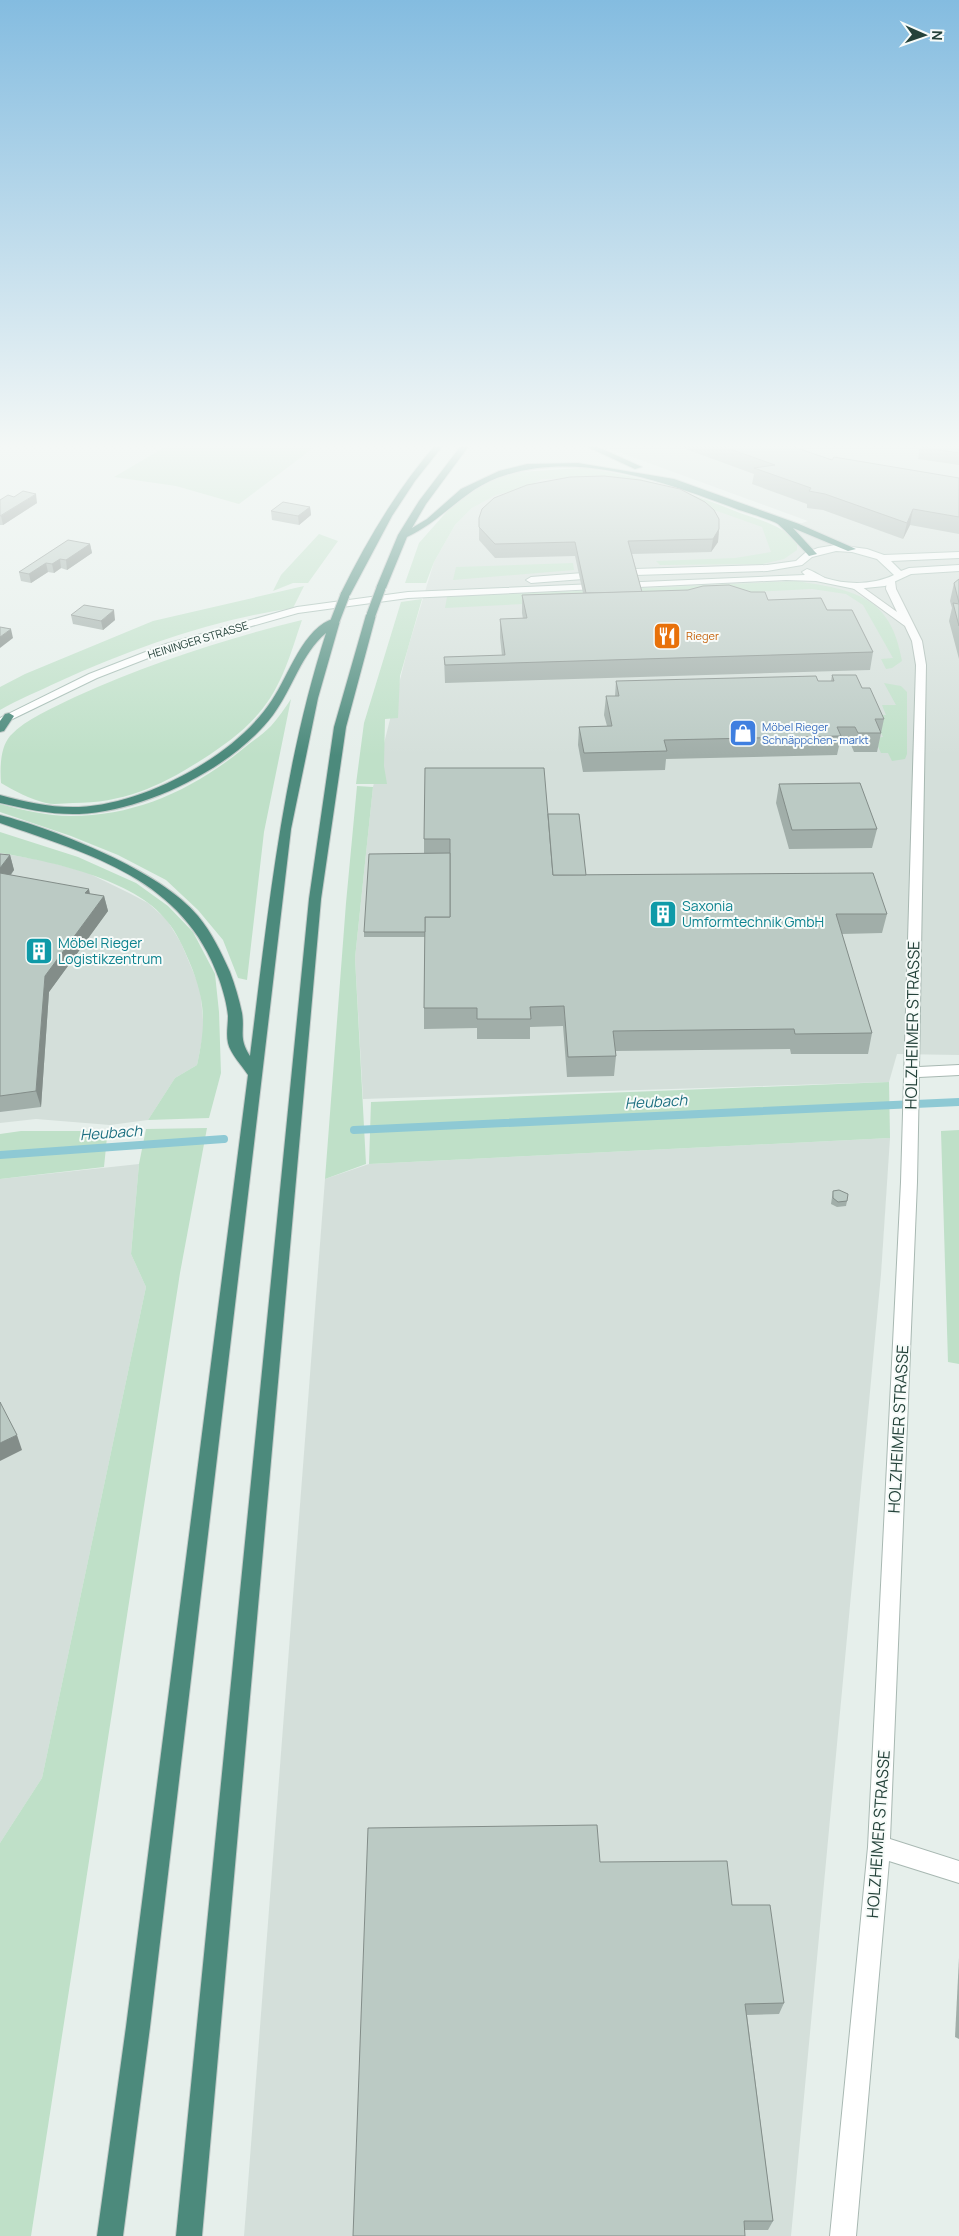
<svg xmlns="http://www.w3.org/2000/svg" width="959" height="2236" font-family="Manrope,sans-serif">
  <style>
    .built { fill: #d4dfda }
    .green { fill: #bfe0c8 }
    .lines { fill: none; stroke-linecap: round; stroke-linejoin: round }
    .stream { stroke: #8ec9d4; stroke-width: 8 }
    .minor-casing { stroke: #a8b8b2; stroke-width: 2 }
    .secondary-casing { stroke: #a4bbb3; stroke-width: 2 }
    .trunk-casing { stroke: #c2cac8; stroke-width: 2 }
    .minor { fill: #fff; fill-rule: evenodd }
    .secondary { fill: #fff; fill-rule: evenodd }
    .trunk { fill: #4c8a7c; fill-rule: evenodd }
    .trunk-bridge-casing { stroke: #c2cac8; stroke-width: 11; stroke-linecap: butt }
    .trunk-bridge { stroke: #4c8a7c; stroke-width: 9 }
    .wall { fill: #a1aea9 }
    .shaded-wall { fill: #838d89 }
    .building { fill: #bbcac4; stroke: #838d89 }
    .labels { text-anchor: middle; stroke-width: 4; stroke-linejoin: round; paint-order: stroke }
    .far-food-label { font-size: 11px; fill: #c56008; stroke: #f7fbf9; text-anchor: start }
    .far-street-label { font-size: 11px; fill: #24423a; stroke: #f7fbf9 }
    .far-shop-label { font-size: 11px; fill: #366cbe; stroke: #f7fbf9; text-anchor: start }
    .culture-label { font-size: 14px; fill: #0d838f; stroke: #f7fbf9; text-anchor: start }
    .water-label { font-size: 15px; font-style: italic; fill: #1c6f80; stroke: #f7fbf9 }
    .near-street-label { font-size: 16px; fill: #24423a; stroke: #f7fbf9 }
  </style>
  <rect width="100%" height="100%" fill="#e6efeb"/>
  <g class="built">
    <path d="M594 443H959V1055L897 1054 889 1082 363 1099 355 958 373 787 408 648 434 562 455 525 472 508 513 485 560 475H615L680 489 777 532 808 521Z"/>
    <path d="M0 853 46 861 88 873 129 893 148 903 167 920 181 943 200 988 204 1030 197 1065 175 1078 148 1120 110 1125 36 1119 0 1123Z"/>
    <path d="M890 1138 881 1274 791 2236H244L325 1179 369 1164Z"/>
    <path d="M139 1164 131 1254 146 1287 42 1778 0 1843V1179Z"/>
  </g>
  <g class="green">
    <path d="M172 443H320L239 504 176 486 114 477Z"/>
    <path d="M581 468C637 474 688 492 740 513 760 520 785 526 797 544V550L784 559 763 564 660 565 656 561 735 558 771 552 762 527 624 478 542 479 526 488 496 495 472 508 455 525 434 562 426 583H405L419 543 457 500 474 488 496 478 520 472Z"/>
    <path d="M319 534 338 541 308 583H293L273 591 281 575Z"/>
    <path d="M573 563 574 570 453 580 456 567Z"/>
    <path d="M796 581C855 590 891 596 902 661L892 668 886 669 881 659 893 658 863 605 846 594 812 589 445 608 447 597Z"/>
    <path d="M304 586 293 608C212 620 133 648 58 682 39 691 19 699 0 710V687L25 674 153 621Z"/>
    <path d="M422 599 400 676 398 718 385 719 384 766 387 784H356L364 723 401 602Z"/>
    <path d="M302 620C291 652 282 687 259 713 244 731 223 746 203 759 161 786 124 803 73 803 64 803 54 805 46 803 29 799 15 791 1 783 0 768 0 748 10 736 27 718 53 708 75 697 148 664 224 639 302 620Z"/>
    <path d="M884 683 901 686 907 692V754L905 759 892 761 888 753H881L874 738 883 737 872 715H886L882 705H896Z"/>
    <path d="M291 699 264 832 247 980 238 978 223 940 198 910 166 880 118 855 71 836 0 812V804C23 810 47 816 71 816 137 816 194 789 244 748 253 741 263 734 271 726 278 718 285 708 291 699Z"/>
    <path d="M357 786 373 787 355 958 366 1164 325 1179 346 903Z"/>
    <path d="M0 832 78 857 136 883 168 906 193 932 215 974 219 1012 221 1073 209 1118 148 1120 175 1078 197 1065C206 1024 206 1001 189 961 183 947 177 933 167 921 135 879 49 861 0 853Z"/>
    <path d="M889 1082 890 1138 369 1164 371 1102Z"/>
    <path d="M207 1128 180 1273 31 2236H0V1843L42 1778 146 1287 131 1254 139 1164 146 1129Z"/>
    <path d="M959 1130V1364L948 1362 941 1131Z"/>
    <path d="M21 1131H93L107 1137 104 1167 0 1179V1134Z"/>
  </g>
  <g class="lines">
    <g class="stream">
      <path d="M354 1130 959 1102"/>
      <path d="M0 1155 224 1139"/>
    </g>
    <g class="minor-casing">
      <path id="minor" d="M887 579 895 581 896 589 922 641 926 665 919 1067 959 1065V1075L919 1077 917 1182 890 1839 959 1861V1883L889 1861 856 2236H830L868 1847 901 1182 916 665 912 641 905 626 850 586 858 584 897 612 886 589Z"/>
    </g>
    <g class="secondary-casing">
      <path id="secondary" d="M836 545 867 549 884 555 959 552V558L891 561 901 571 909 568 959 565V571L911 574 885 586 855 589 816 581 786 580 408 598 298 613 174 648 97 678 0 725V718L89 674 166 644 297 607 408 592 805 575 802 572 807 569C813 571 819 575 825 578 847 585 873 585 894 575L877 559 852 552 836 551 812 557 802 565 767 571 635 575 531 583 526 580 531 577 635 569 767 565 796 561 805 553 818 548Z"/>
    </g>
    <g class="trunk-casing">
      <g id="trunk">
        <path d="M437 443H445L415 481 392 516 350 595 342 597 340 595C367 540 397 489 437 443Z"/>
        <path d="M463 443H471L426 504 412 528 427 519 461 489 499 471 527 464 578 463 674 479 799 524 856 549 848 551 793 528 817 554 809 556C799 545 787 532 778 524 774 521 746 512 739 510 667 483 582 451 506 475 466 486 444 520 407 537L386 588 378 590 376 588 398 535 419 501Z"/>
        <path d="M579 443H589L642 467 635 469Z"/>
        <path d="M371 612 376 615 346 727 321 899 202 2236H176L309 899 334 727 366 615Z"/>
        <path d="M335 618 340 621 318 698 291 829 150 2027 123 2236H97L126 2027 248 1075C242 1066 230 1053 228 1043 226 1034 228 1025 228 1016 227 1005 223 990 219 979 184 879 91 855 0 823V815C57 830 161 871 198 916 212 933 221 952 230 972 235 985 239 999 242 1013 245 1032 238 1037 250 1056 268 913 282 770 326 633 301 654 293 688 273 715 233 768 145 811 79 814 52 815 26 809 0 803V795C26 802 52 808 79 807 145 804 236 756 272 700 289 675 303 627 335 618Z"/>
        <path d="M9 713 14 716 4 731 0 732V721L5 714Z"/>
      </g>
    </g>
    <use href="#minor" class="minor"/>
    <use href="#secondary" class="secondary"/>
    <use href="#trunk" class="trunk"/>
    <g class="trunk-bridge-casing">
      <g id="trunk-bridge">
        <path d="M371 615 381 588"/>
        <path d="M335 621 345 595"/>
      </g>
    </g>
    <use href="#trunk-bridge" class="trunk-bridge"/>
  </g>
  <g class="wall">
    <path d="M669 443H797L794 447 832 460 959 478V534L910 525 903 539 823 510 807 508V504L752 484 754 474Z"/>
    <path d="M959 443V465L918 459 920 447Z"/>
    <path d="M14 497 37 503 3 525H0V500Z"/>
    <path d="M310 507 311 515 299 525 272 520 271 511Z"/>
    <path d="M479 518 719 529 718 542 711 552 632 554 642 592 768 600 827 610 873 652 870 670 445 683 444 657 502 656 500 637V619H523L522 613V595L583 593 575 556 495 558 479 540Z"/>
    <path d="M90 544 92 553 67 570 61 568 54 573 48 572 31 583 21 581 19 572Z"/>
    <path d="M959 579V659L949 621 952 608 950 601 954 583Z"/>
    <path d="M71 615 115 620 103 630 73 624Z"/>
    <path d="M832 675 862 688 884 719 877 752H854L851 745 839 746 837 755 666 759 665 770 583 772 578 745 579 727 607 726 604 715 606 696H615L616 681H831Z"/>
    <path d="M779 784 877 829 872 848 789 849 776 803Z"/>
    <path d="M548 814 586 875 887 914 882 933 842 934 872 1033 868 1054H791L790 1049 615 1051 616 1056 614 1076 567 1077 563 1026 530 1027V1039H477V1028L424 1029V1008L425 937H364V932L424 853V839Z"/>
    <path d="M0 854 10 855 14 870 11 875 90 894 104 896 108 911 49 992 41 1107 0 1112Z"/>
    <path d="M833 1191 847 1201 846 1206 837 1207 831 1204Z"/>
    <path d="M600 1862 732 1905 784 2003 779 2014 747 2015 773 2221 768 2230H744Z"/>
    <path d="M959 1958V2039L955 2037Z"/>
  </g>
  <g class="shaded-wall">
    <path d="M786 443H797L783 459Z"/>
    <path d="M36 494 37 503 3 525 1 516Z"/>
    <path d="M310 507 311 515 299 525 298 516Z"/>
    <path d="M913 509 910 525 903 539 907 523Z"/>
    <path d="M719 529 718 542 711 552 713 539Z"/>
    <path d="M90 544 92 553 67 570 66 560Z"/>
    <path d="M60 559 61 568 54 573 52 564Z"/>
    <path d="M46 563 48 572 31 583 29 574Z"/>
    <path d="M114 610 115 620 103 630 101 621Z"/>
    <path d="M11 629 13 638 0 648V637Z"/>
    <path d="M10 855 14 870 0 888V868Z"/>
    <path d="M89 889 92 904 85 893Z"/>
    <path d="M104 896 108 911 49 992 41 1107 36 1091 45 976Z"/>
    <path d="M17 1435 22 1450 0 1461V1443Z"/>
  </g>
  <g class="building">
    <path d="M713 443H786L785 444 832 460 834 457 959 478V517L913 509 907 523 825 494 809 491 811 488 754 468 775 465Z"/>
    <path d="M922 443H959V453L920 447Z"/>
    <path d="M604 476 640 480 680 489 705 502 714 510 719 519V529L713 539 628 541 642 592 586 593 575 542 495 544 479 527V518L482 509 494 498 527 485 570 477Z"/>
    <path d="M23 491 36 494 0 516V500L8 495 14 497Z"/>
    <path d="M283 502 310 507 298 516 271 511Z"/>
    <path d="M68 540 90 544 66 560 60 559 52 564 46 563 29 574 19 572Z"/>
    <path d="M959 579V603L954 583Z"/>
    <path d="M729 585 751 592H765L768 600 821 598 827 610H852L873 652 445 665 444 657 505 655 500 619 527 618 522 595 688 590 703 586Z"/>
    <path d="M953 603 959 604V626Z"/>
    <path d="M84 605 114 610 101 621 71 615Z"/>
    <path d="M0 627 11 629 0 637Z"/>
    <path d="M832 675H856L862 688H870L884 719H875L881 733H858L855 727H837L841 736 664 740 667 751 584 753 579 727 612 726 606 696H619L616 681 816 676 818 681H834Z"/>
    <path d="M425 768H544L553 875 873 873 887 914H836L872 1033 795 1034 794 1029 613 1031 616 1056 568 1057 564 1006 530 1007 531 1019H477V1008H424L425 917H450V839H424Z"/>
    <path d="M860 783 877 829 792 830 779 784Z"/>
    <path d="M548 814H579L586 875H553Z"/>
    <path d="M450 853V917H425V932H364L369 854Z"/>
    <path d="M0 854 10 855 0 868Z"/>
    <path d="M0 873 89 889 85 893 104 896 45 976 36 1091 0 1096Z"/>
    <path d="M839 1190 848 1194 847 1201 838 1202 833 1198V1191Z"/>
    <path d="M0 1402 17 1435 0 1443Z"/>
    <path d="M597 1825 600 1862 727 1861 732 1905H770L784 2003 745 2004 773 2221H744L745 2236H353L368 1828Z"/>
  </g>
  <linearGradient id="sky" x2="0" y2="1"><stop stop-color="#84bce0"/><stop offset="0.59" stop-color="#f4f8f6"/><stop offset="1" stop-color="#f4f8f6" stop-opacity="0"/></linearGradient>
  <rect width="959" height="756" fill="url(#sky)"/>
  <defs>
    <g id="restaurant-square" transform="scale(1.4375)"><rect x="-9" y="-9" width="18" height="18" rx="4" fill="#e8710a" stroke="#f7fbf9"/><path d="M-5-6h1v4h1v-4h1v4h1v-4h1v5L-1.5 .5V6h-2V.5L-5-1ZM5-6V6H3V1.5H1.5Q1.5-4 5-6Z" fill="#fff"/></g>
    <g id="shop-square" transform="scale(1.4375)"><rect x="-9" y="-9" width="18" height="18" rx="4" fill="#3f7fe0" stroke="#f7fbf9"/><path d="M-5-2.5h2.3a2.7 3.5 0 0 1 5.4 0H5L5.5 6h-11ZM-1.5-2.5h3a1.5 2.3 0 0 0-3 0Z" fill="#fff"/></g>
    <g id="building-square" transform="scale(1.4375)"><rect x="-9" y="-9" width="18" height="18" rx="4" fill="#0f9aa8" stroke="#f7fbf9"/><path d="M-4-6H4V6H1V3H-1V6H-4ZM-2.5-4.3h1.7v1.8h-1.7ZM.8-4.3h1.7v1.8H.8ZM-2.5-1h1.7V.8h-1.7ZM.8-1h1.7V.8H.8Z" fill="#fff"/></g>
  </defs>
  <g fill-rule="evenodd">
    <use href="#restaurant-square" x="667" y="636"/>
    <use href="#shop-square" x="743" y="733"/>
    <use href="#building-square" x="663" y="914"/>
    <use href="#building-square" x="39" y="951"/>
  </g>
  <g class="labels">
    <g class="far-food-label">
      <text x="686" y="640">Rieger</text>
    </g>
    <g class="far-street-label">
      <text transform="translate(198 640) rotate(-17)" y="4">HEININGER STRASSE</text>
    </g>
    <g class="far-shop-label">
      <text x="762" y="731">Möbel Rieger<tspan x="762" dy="13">Schnäppchen- markt</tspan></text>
    </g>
    <g class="culture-label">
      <text x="682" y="911">Saxonia<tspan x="682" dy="16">Umformtechnik GmbH</tspan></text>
      <text x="58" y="948">Möbel Rieger<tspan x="58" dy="16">Logistikzentrum</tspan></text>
    </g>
    <g class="water-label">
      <text transform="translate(656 1102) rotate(-3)" y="5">Heubach</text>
      <text transform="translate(111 1133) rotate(-4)" y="5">Heubach</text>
    </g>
    <g class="near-street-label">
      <text transform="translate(912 1025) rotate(-89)" y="6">HOLZHEIMER STRASSE</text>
      <text transform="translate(898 1429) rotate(-87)" y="6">HOLZHEIMER STRASSE</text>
      <text transform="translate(878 1834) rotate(-86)" y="6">HOLZHEIMER STRASSE</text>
    </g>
  </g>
  <g transform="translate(924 35) rotate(92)" stroke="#f7fbf9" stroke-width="4" paint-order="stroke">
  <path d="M0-4L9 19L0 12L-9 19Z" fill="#24423a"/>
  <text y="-8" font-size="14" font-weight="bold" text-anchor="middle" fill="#24423a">N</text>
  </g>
</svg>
